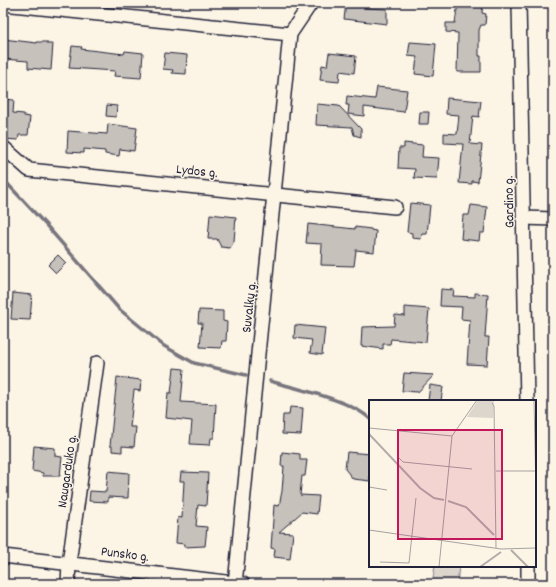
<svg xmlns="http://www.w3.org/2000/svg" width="556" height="587" font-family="Dekko,sans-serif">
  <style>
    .green { fill: #dcd6cc; stroke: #7f7c84 }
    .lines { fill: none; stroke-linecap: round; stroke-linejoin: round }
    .stream { stroke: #78757e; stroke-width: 3.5 }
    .building { fill: #c6c1bb; stroke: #22223b }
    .minor-casing { stroke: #22223b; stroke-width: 16 }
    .minor { stroke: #fcf5e5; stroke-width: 13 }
    .labels { text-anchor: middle; stroke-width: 3; stroke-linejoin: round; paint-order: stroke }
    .street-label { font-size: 14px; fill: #22223b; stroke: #fcf5e5 }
    .inset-river { fill: none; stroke: #b2adab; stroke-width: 2 }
    .inset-road { fill: none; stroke: #a5a1a1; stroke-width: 1 }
    .view { fill: #c2185b; fill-opacity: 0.15; stroke: #c2185b; stroke-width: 2 }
    .inset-edge { fill: none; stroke: #22223b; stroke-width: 2 }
  </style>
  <rect width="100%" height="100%" fill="#fcf5e5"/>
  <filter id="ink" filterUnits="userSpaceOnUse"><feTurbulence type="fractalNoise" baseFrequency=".025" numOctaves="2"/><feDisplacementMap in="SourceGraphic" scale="8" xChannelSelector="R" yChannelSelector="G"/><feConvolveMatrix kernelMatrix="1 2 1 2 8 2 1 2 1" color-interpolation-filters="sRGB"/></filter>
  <g filter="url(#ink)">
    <path class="green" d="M435 566H459L457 584H432Z"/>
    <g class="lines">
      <g class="stream">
        <path d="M3 179 46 225 119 309 164 346 194 363 246 375"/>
        <path d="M270 381C297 389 351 400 370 419"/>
      </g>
    </g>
    <g class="building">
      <path d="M346 3H365V8L387 9V24L344 19Z"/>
      <path d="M458 3H483L482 13 486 14 485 25H481L479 30V56H481V72H457L458 33 446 32V23H455Z"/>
      <path d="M3 39 37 43V42H47V44H53L51 70 28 68V61L3 59Z"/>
      <path d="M410 42 436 44 433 76 415 74 417 57 408 56Z"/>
      <path d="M72 46 82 47 81 49 124 54 125 51 143 53 141 78 114 76 115 71 69 68Z"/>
      <path d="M165 53 187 55 186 74 172 73 173 70 163 69Z"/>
      <path d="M329 53 356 56 354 73 340 71 339 82 320 80 322 65 327 66Z"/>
      <path d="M377 87 407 90 404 112 364 107V116L348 114 349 105H346L347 96 375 99Z"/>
      <path d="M447 98 481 101 479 117 473 116 470 144 482 145 478 182 472 181V184L459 183 463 144 444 143V133L457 134 459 115 446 114Z"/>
      <path d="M3 99 14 100 13 113 24 114V116L30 117 28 135H19L18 140 3 139Z"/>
      <path d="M317 104 339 106 361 129V137L354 135 352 127 316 125Z"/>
      <path d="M107 105 117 106 116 117 106 116Z"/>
      <path d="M420 112H429L428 124H419Z"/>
      <path d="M108 124 137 128 134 151 120 149 119 156 105 154V151L84 149V153L67 152 68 131 107 134Z"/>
      <path d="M404 143 423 145 422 157 439 158 437 179 414 178 415 169 398 168 399 148H404Z"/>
      <path d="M410 203 430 205 427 234H422L421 239 412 238V233L407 232Z"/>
      <path d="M471 205 487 207 484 233H480L479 241 461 239 463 215H469Z"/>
      <path d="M210 214 236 217 234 241 230 248 221 247 217 239H208Z"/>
      <path d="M308 224 355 229V227L371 229V230L376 231 374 252 356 250 354 266 321 265 322 244 306 243Z"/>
      <path d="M58 255 66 263 56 273 48 265Z"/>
      <path d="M441 289 454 290 453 296 475 297V293L488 294 485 337H489L487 365 467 364 470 320 461 319 462 307 440 306Z"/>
      <path d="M13 293 32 295 30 320 11 319Z"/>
      <path d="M405 307 429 309 426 342 391 339 390 344H383V349L361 346 362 327 394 326 395 315 405 316Z"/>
      <path d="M199 310 223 311V321L227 322 226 341H222L221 348 200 347 202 323H198Z"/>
      <path d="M295 325 325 328 322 355 310 353 312 340 294 338Z"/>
      <path d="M174 368 184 369 181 402 216 404 214 438H211L210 445 190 444 192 421 166 418 168 393H171Z"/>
      <path d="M404 373 434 375 418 392 402 391Z"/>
      <path d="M117 377 141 380 140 391 134 390 130 427H136L134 447 122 446V452L112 451V446H110Z"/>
      <path d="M430 385 443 387 441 401H428Z"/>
      <path d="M290 407 303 408 301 435 282 434 283 415H289Z"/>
      <path d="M34 446 55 448V456L62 457 60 476H43V473L32 471Z"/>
      <path d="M282 452 300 454V460H307L305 476H302L300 495 319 496 317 514 302 512 279 532 293 533 290 559 274 557 275 549 271 548 274 505 279 506 282 491 284 466H281Z"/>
      <path d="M347 452 370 454V481L353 479 345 469Z"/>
      <path d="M108 471 129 473 128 498 108 497V502L89 501 90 491 106 492Z"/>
      <path d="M181 472 208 473 206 506 198 505 196 526 207 527 205 546 184 547V544L176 543 178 517 182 518 184 481H180Z"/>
    </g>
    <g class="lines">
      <g class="minor-casing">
        <g id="minor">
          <path d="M519 3 527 401"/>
          <path d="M3 4 290 34"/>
          <path d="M3 147 29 170 395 207"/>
          <path d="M524 218 553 219"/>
          <path d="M3 556 243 584"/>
          <path d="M528 566V584"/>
          <path d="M68 584 69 563 97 363"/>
          <path d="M235 584 290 34 311 3"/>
        </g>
      </g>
      <use href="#minor" class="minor"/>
    </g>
  </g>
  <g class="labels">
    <g class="street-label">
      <text transform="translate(197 170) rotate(6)" y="5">Lydos g.</text>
      <text transform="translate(508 202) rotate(-91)" y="5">Gardino g.</text>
      <text transform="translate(248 307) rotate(-84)" y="5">Suvalkų g.</text>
      <text transform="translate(66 471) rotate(-82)" y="5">Naugarduko g.</text>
      <text transform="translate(125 553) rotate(7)" y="5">Punsko g.</text>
    </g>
  </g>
  <g transform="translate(369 400)">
    <rect width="167" height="167" fill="#fcf5e5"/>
    <path d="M109 0H125L124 18 98 17Z" fill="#dcd6cc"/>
    <path class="inset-river" d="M0 34 51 88 65 98 75 100M79 101 97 107 125 135M142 150 159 167M111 167 132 152"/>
    <path class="inset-road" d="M165 0 167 93M123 3 125 6 127 148M0 28 83 36M29 57 34 62 103 69M127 71H167M0 87 18 90M0 130 132 149 167 148M11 162 40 163 47 98M70 167 83 36 108 0"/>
    <path class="view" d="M29 30H133V139H29Z"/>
    <rect width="167" height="167" class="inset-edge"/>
  </g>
  <rect width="556" height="587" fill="none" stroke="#fcf5e5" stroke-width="16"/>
  <rect x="8" y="8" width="540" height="571" fill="none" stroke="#22223b" stroke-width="1.5" filter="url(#ink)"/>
</svg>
